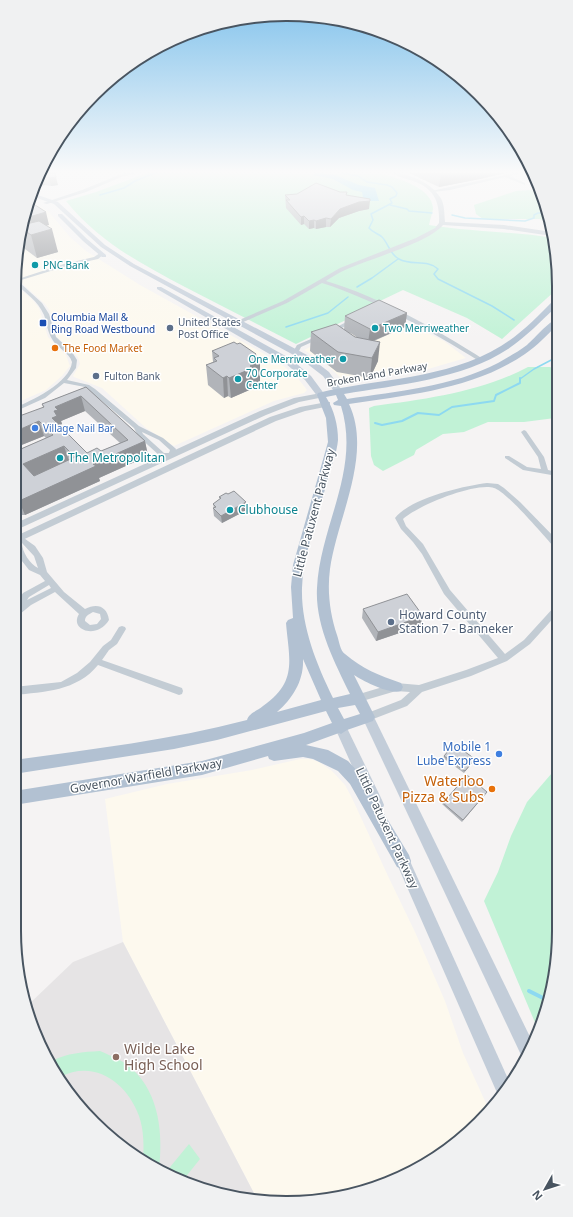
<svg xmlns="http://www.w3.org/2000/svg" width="573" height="1217" font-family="'Noto Sans',sans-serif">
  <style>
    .commercial { fill: #fdf9ee }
    .education { fill: #e6e4e5 }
    .green { fill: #c1f2d6 }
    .water { fill: #8dd9f1 }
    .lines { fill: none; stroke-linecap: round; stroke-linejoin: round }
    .stream-far2 { stroke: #8dd9f1; stroke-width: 1.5 }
    .stream-far1 { stroke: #8dd9f1; stroke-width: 2 }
    .stream { stroke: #8dd9f1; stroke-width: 4 }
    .minor { fill: #c3ccd4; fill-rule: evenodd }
    .tertiary { fill: #c3ccd4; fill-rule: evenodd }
    .secondary { fill: #c3cdd9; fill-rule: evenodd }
    .primary { fill: #b2c1d2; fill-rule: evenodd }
    .wall { fill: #b1b4b9; fill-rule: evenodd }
    .shaded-wall { fill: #909296 }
    .building { fill: #ced1d7; stroke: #909296; fill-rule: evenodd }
    .culture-dot { fill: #0f9aa8; stroke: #fff; stroke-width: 1.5 }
    .transit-dot { fill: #1a4fb4; stroke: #fff; stroke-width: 1.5 }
    .service-dot { fill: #5c6f8a; stroke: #fff; stroke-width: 1.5 }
    .food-dot { fill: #e8710a; stroke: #fff; stroke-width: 1.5 }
    .shop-dot { fill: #3f7fe0; stroke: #fff; stroke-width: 1.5 }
    .education-dot { fill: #8d6e63; stroke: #fff; stroke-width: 1.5 }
    .labels { text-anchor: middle; stroke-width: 3; stroke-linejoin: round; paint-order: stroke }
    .far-culture-label { font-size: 10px; fill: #0d838f; stroke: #fff; text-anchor: start }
    .far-transit-label { font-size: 10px; fill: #164399; stroke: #fff; text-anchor: start }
    .far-service-label { font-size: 10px; fill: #4e5e75; stroke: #fff; text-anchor: start }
    .far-food-label { font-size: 10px; fill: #c56008; stroke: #fff; text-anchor: start }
    .far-street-label { font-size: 10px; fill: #495561; stroke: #fff }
    .far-shop-label { font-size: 10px; fill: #366cbe; stroke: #fff; text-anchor: start }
    .culture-label { font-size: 12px; fill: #0d838f; stroke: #fff; text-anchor: start }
    .street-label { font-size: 12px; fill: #495561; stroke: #fff }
    .service-label { font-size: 12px; fill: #4e5e75; stroke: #fff; text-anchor: start }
    .shop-label { font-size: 12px; fill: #366cbe; stroke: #fff; text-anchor: end }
    .near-food-label { font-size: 14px; fill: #c56008; stroke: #fff; text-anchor: end }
    .near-education-label { font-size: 14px; fill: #785e54; stroke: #fff; text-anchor: start }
    .rim { fill: none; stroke: #495561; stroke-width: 2 }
  </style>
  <rect width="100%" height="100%" fill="#f5f3f3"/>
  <g class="commercial">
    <path d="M29 200 49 212 70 237 86 251 140 285 277 361 296 376 307 390 304 393 274 401 174 446 146 428 102 388 74 377 73 376 80 364 78 357 56 336 50 311 45 304 15 277 19 233Z"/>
    <path d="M14 285 31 298 39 308 48 337 66 355 70 366 62 376 46 390 14 404Z"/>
    <path d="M382 311 444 341 466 358 428 369 348 382 343 380 325 363 304 350Z"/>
    <path d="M300 759H310L319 762 332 771 345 785 352 798 388 876 415 932 445 1001 463 1053 490 1112 452 1147 407 1175 322 1201 257 1199 123 942 105 799 167 784 252 770Z"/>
  </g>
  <path class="education" d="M123 942 257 1199 233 1198 150 1166 107 1135 70 1097 29 1018 27 1006 73 962Z"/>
  <g class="green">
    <path d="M147 173 383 174C399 179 433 188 433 209 432 214 430 220 429 225 470 232 512 231 553 238L557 251V289L502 339 467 318 403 290 380 301 373 307 296 344C259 325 222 306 185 287 140 263 99 242 66 201L96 192Z"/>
    <path d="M531 190 541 194 549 223 540 219H483L476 214 474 205 516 191Z"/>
    <path d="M528 367H550L557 371V417L555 418 524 422H488L464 432 443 434 416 450 414 455 383 471 374 465 371 456 369 408 374 406C427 399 481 392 528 367Z"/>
    <path d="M558 766 559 931 554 984 539 1032 484 901 498 872 511 836 527 802Z"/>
    <path d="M100 1051C111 1056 123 1060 132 1069 160 1094 163 1135 159 1170L143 1162C144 1147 144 1130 139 1116 127 1083 95 1059 60 1077L52 1061C67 1053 83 1052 100 1051Z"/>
    <path d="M189 1144 200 1159 184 1179 166 1172Z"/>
  </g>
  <path class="water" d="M316 173 335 175 359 185 375 188 379 201H370L363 197 362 192 353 190 333 179 313 175Z"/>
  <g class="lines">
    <g class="stream-far2">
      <path d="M342 173 358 176 367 182 387 185 392 187 397 193 396 196 390 199 392 203 371 214 373 220 369 228C373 233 378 233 382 237 389 244 389 254 399 259 411 266 428 259 438 269L434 274 438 279 492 306 514 320"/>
      <path d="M100 195 124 188 135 181 155 173"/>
      <path d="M390 205 407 209 409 211 432 213"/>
      <path d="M452 215 465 218 525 221 534 218V215L538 213H547"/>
      <path d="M357 287 372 278 398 259"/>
      <path d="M286 327 328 313 348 297"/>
      <path d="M520 379 534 369 557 357"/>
    </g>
    <path class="stream-far1" d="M375 423 382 425 402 421 418 413 439 415 452 407 494 401 496 395 520 383V378"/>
    <path class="stream" d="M529 991 549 1001"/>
    <g class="minor">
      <path d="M515 173H521L509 176 525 183V185L505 177 450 190 433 192 431 191Z"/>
      <path d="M100 253 104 254 98 259 67 266 18 281 42 303 49 314 56 337 72 352 77 360 76 368 67 380 89 385 95 389 139 426 163 438 175 448 176 449 174 456H160L138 436 134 428 85 387 64 383 45 398 14 412V408C31 401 70 383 72 362 69 352 57 348 52 339 47 331 47 323 44 315 38 301 25 292 14 283L15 280 64 264 94 257ZM142 432 159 440 170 450 169 453H164L143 434Z"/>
      <path d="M354 318 356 319V321L332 333 327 332Z"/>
      <path d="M318 336 323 337 301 347 298 353 293 352 297 345Z"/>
      <path d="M524 430 526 431 544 457 548 470 557 472V476L523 470 505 458V456H509L527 467 541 469 538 457 521 432Z"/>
      <path d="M487 483 498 484 504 488 520 502 558 541V549L555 548C544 536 507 492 494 488 475 482 417 506 403 519L406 526 423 544 450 590 505 654 524 640 555 606 558 605V613L530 644 507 661 471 676 422 692 407 706 368 721 365 720 363 717 365 714 401 700 410 692 396 691 359 702 356 701 355 698 356 695 396 683 419 685 466 670 498 658 444 594 422 554 413 542 401 529 395 518C411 498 463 486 487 483Z"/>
      <path d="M14 531 35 546 43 558 47 572 64 592 85 609C97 603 107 606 109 620 97 640 69 630 79 614L55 592 31 605 20 614 22 619 18 636 17 638 14 639V609L20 605 17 602 23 593 45 581 40 575 29 570 15 552ZM22 543 34 556 38 568C30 564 22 552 22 543ZM49 585 51 588 27 600 29 597ZM93 612 100 614 101 619 97 624 90 625 85 621C85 616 88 615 93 612Z"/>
      <path d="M122 626 125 627 126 629 117 644 109 650 102 660 182 688 183 691 182 694 179 695 98 665C77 691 44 692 14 695V687L61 682 77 673 90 662 103 646 111 640 119 627Z"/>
    </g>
    <g class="tertiary">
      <path d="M124 173H138L121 177 86 192 47 204 43 203 82 190Z"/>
      <path d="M393 173C409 173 431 183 440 197 445 204 444 214 445 222L504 225 552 232V236L504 229 443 225C428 243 369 259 345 270 338 273 332 277 326 281 380 297 436 329 483 359V361H479C431 331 375 300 322 283L287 303 241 323H237V321L283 301 340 268 416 238 435 228 439 223C440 202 434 188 413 181 407 179 398 177 393 173Z"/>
      <path d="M321 393 325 395 324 397 299 402 266 415 14 531V524L260 411 294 398Z"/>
      <path d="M327 402H330V406L305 411 276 421 14 544V537L270 417 300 407Z"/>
    </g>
    <g class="secondary">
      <path d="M32 193 58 202 105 245 134 264 307 355 329 372 343 392 339 394H336L323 376 301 359 130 266 101 247 54 204 31 196Z"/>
      <path d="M58 214H62L87 239 106 255V257H102L83 241 58 216Z"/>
      <path d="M157 287H161L291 359 311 376 325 395 321 397H318L305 380 285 363 157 289Z"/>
      <path d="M368 711 372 713 533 1043 524 1058 522 1057 362 717 364 713Z"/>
      <path d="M341 722 345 724 382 800 384 805 382 810 377 812 372 810 335 728 337 724Z"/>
      <path d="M400 848 405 850 509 1081 500 1096 498 1095 393 855 395 850Z"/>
    </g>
    <path class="primary" d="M554 300H557V306C541 321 526 337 508 349 463 379 397 385 344 394L347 399C397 391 452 387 498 363 508 357 518 352 527 345 535 338 548 322 557 319V325C547 335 537 346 525 354 474 389 409 395 349 404 373 455 337 518 330 569 327 591 330 614 337 635 339 640 340 651 345 654 363 669 378 675 401 683L403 687 401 691C390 695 363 681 354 675L375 717 373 721 347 730 341 734 339 733 306 745 328 750 348 761 360 774 409 855 411 861 409 867 403 869 397 867 350 784 338 771 313 759 303 757 274 761 269 759 268 756 202 775 14 805V791L202 761 304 733 332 723 326 711 217 740 174 749 14 774V760C92 749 171 740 247 720 249 713 257 711 263 706 298 682 289 659 286 623L288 620 293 618 291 587 293 565 328 442 326 418 317 395 318 393C379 378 445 380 501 346 521 334 538 316 554 300ZM336 395 338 400 333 403 334 405 341 406C361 470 320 525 317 588 315 625 334 661 350 694L333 698C316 663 301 626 302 588 303 554 320 509 329 475 332 464 337 452 338 440 338 425 334 410 326 397ZM303 659 321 700 277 712C293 698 304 680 303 659ZM355 705 360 714 344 719 338 708Z"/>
  </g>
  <g class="wall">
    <path d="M40 173 58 185 51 186 45 185 37 187 34 184Z"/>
    <path d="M409 173H505L480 179 439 187Z"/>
    <path d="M285 195H346L369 209 359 211 339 218 330 227H326L316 229 314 228 309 229 304 224 301 225 286 208Z"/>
    <path d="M29 201 49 225H46L58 252 37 258 25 249 20 231 22 225H23H22Z"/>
    <path d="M407 313 405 327 374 341 378 361 370 378 337 372 310 351 311 332 344 330 345 316ZM347 332 352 334 358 338 355 337Z"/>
    <path d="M237 344 256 354 257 359 260 361V381L254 384V388L231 398 228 396 224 398 208 385 206 365 213 362 212 351Z"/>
    <path d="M86 387 145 441 148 456 99 478 100 481 25 515H18L14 507V452L46 438 44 436 14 448 43 407 42 404ZM85 411 120 443 101 451 87 453 61 427 60 425 62 424 61 421Z"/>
    <path d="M219 497 247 510 222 523 214 516 213 508H214L213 504 220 499Z"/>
    <path d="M363 609 423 616 420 626 376 641 362 618Z"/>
    <path d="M444 756 475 759 464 773 443 758Z"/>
    <path d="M487 792 462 822 442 804 443 803Z"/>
  </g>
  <g class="shaded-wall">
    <path d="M55 173 58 185 51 186 49 178Z"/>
    <path d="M446 173H505L480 179 439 187 441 174Z"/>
    <path d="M43 177 45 185 37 187 35 181 37 178Z"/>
    <path d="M370 201 369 209 359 211 339 218 330 227 331 219 340 209 359 202Z"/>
    <path d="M46 212 49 225 29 230 26 218Z"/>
    <path d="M304 216V224L301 225V217Z"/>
    <path d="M326 218V227L316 229V221Z"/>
    <path d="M314 220V228L309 229V221Z"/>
    <path d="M52 229 58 252 37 258 31 235Z"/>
    <path d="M407 313 405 327 368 343 370 329Z"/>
    <path d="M380 342 378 361 370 378 372 358Z"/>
    <path d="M256 354 257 362 260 361V381L254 384V388L231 398 229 378 250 366 252 356Z"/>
    <path d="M227 376 228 396 224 398 223 378Z"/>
    <path d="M81 396 85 411 61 421 62 424 60 425 62 430 52 418 55 407Z"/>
    <path d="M39 421 44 436 14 448V432Z"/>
    <path d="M145 441 148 456 99 478 100 481 25 515 19 501 93 464Z"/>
    <path d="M64 446 69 461 29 478 23 464Z"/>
    <path d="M246 502 247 510 222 523 221 516Z"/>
    <path d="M423 616 420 626 376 641 378 632Z"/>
  </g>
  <g class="building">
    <path d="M40 173H55L56 177 49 178 43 177 37 178Z"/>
    <path d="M316 183 340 192H347L346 195 370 199V201L359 202 340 209 331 219 326 218 316 221 314 220 309 221 304 216 301 217 286 200H290L285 195 297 194Z"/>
    <path d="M29 201 46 212 26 218 24 217Z"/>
    <path d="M39 221 52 229 31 235 21 228 22 225Z"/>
    <path d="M379 300 407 313 370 329 345 316Z"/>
    <path d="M336 324 355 337 380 342 372 358 338 352 311 332Z"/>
    <path d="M234 342 237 344 240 343 256 354 252 356 260 361 250 366 253 368 229 378 227 376 223 378 206 365 217 361 214 358 219 356 212 351Z"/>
    <path d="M86 387 145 441 93 464 96 466 19 501 14 500V452L53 435 39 421 14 432V418L44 407 42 404ZM81 396 128 440 101 451 97 448 87 453 52 418 57 416 54 411 58 410 55 407ZM64 446 75 457 34 476 23 464Z"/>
    <path d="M234 491 246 502 221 516 213 508 216 507 213 504 221 498 219 497 226 493 228 494Z"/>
    <path d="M407 594 423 616 378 632 363 609Z"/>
    <path d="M454 744 475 759 465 771 444 756Z"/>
    <path d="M467 775 487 792 463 820 443 803Z"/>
  </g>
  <linearGradient id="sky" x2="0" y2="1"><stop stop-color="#83c3ec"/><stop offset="0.5" stop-color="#fafafa"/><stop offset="1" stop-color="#fafafa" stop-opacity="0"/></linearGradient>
  <rect width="573" height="343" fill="url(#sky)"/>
  <g class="culture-dot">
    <circle cx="35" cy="265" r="4"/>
    <circle cx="375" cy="328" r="4"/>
    <circle cx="343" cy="359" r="4"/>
    <circle cx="238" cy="379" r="4"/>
    <circle cx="60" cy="458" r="4"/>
    <circle cx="230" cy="510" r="4"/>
  </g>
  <rect class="transit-dot" x="39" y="319" width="8" height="8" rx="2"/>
  <g class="service-dot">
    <circle cx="170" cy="328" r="4"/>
    <circle cx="96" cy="376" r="4"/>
    <circle cx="391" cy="622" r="4"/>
  </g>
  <g class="food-dot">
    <circle cx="55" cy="348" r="4"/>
    <circle cx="492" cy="789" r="4"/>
  </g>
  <g class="shop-dot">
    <circle cx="35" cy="428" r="4"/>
    <circle cx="499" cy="754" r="4"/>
  </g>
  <circle class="education-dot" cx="116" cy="1057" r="4"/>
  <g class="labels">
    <g class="far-culture-label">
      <text x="43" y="269">PNC Bank</text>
      <text x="383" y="332">Two Merriweather</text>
      <text x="335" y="363" text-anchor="end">One Merriweather</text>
      <text x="246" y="377">70 Corporate<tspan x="246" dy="12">Center</tspan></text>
    </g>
    <g class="far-transit-label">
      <text x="51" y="321">Columbia Mall &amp;<tspan x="51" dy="12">Ring Road Westbound</tspan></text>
    </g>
    <g class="far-service-label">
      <text x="178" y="326">United States<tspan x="178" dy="12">Post Office</tspan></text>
      <text x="104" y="380">Fulton Bank</text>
    </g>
    <g class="far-food-label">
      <text x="63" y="352">The Food Market</text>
    </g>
    <g class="far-street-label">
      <text transform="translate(377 374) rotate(-10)" y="4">Broken Land Parkway</text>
    </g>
    <g class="far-shop-label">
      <text x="43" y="432">Village Nail Bar</text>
    </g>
    <g class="culture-label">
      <text x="68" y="462">The Metropolitan</text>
      <text x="238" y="514">Clubhouse</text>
    </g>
    <g class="street-label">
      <text transform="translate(314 513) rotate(-75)" y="4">Little Patuxent Parkway</text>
      <text transform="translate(146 776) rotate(-10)" y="4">Governor Warfield Parkway</text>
      <text transform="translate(387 828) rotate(65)" y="4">Little Patuxent Parkway</text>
    </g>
    <g class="service-label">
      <text x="399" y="619">Howard County<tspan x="399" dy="14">Station 7 - Banneker</tspan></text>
    </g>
    <g class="shop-label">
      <text x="491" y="751">Mobile 1<tspan x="491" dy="14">Lube Express</tspan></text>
    </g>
    <g class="near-food-label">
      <text x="484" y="786">Waterloo<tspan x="484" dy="16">Pizza &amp; Subs</tspan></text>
    </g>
    <g class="near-education-label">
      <text x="124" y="1054">Wilde Lake<tspan x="124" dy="16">High School</tspan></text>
    </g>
  </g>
  <path d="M0 0H573V1217H0ZM286 21H287A265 265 0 0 1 552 286V931A265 265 0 0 1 287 1196H286A265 265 0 0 1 21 931V286A265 265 0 0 1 286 21Z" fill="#f0f1f2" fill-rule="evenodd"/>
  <path class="rim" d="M286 21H287A265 265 0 0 1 552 286V931A265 265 0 0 1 287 1196H286A265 265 0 0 1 21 931V286A265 265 0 0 1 286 21Z"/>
  <g transform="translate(545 1189) rotate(231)" stroke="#ffffff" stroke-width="3" paint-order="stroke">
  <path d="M0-3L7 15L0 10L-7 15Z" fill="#495561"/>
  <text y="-6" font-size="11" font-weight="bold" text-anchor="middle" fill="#495561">N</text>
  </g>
</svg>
